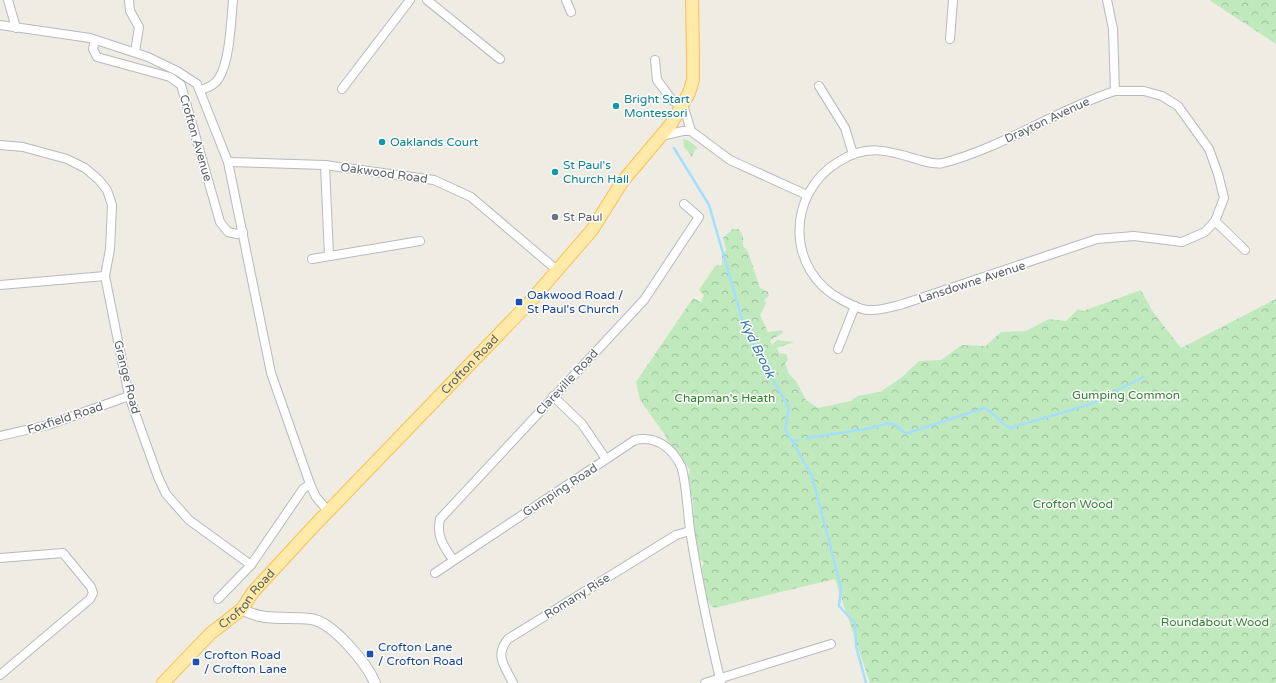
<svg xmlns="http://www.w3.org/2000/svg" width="1276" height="683" font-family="'Varela Round',sans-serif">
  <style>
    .grass { fill: url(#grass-tufts) }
    .forest { fill: url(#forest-crowns) }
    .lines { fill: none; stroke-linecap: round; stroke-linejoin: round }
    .stream { stroke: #a4dfff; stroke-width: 2.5 }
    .minor-casing { stroke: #b6babf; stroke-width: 10 }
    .tertiary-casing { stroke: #b6babf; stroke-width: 12 }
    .primary-casing { stroke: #fdbe4e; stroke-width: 14 }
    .minor { stroke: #fff; stroke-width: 8 }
    .tertiary { stroke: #fff; stroke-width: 10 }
    .primary { stroke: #ffeaa9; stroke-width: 12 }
    .culture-dot { fill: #0f9aa8; stroke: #fff; stroke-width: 1.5 }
    .worship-dot { fill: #6b7280; stroke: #fff; stroke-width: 1.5 }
    .transit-dot { fill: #1a4fb4; stroke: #fff; stroke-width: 1.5 }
    .labels { text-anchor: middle; stroke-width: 3; stroke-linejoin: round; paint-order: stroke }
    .culture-label { font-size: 12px; fill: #0d838f; stroke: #fff; text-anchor: start }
    .street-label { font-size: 12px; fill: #5b6165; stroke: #fff }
    .worship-label { font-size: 12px; fill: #5b616d; stroke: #fff; text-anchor: start }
    .transit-label { font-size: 12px; fill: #164399; stroke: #fff; text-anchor: start }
    .park-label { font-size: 12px; fill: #30832d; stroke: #fff }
    .water-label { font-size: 13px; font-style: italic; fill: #3376a7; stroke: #fff }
  </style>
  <defs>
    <pattern id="grass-tufts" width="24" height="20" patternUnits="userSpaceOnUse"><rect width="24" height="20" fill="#c1e9be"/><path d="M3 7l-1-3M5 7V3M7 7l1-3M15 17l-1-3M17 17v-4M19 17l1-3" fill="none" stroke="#a0c09e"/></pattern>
    <pattern id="forest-crowns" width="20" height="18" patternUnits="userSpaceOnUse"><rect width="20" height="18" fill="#c1e9be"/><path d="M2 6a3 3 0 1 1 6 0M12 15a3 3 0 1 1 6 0" fill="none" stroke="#a0c09e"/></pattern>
  </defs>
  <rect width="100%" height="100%" fill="#efece3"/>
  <path class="grass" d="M683 139 689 141 698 148 695 150 692 157 684 147Z"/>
  <g class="forest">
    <path d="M1209 0H1276V44Z"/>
    <path d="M733 229H739L743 237V246L748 252 760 288 768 292 769 296 764 300 766 303 760 315 768 332 782 330 783 333 770 340 772 345 777 340 794 342 777 348 779 353 786 354 788 360 785 363 789 374 796 381 806 400 818 408 851 401 857 396 880 392 901 378 919 361 941 360 962 345 986 346 1001 332 1026 331 1049 319 1066 321 1078 309 1083 311 1141 290 1153 312 1181 348 1276 299V683H870L835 579 714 608C705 602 704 589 701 579L704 577 701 568 704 563 703 561 697 559 693 530 695 527 692 520C695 514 693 502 692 496L689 495 688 476 690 470 667 441 665 435 640 400 636 382 693 298 701 302 704 295 699 290 715 266 722 265V256L726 250 723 238Z"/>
  </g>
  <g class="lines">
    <g class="stream">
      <path d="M674 148 709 205 745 329 789 408 785 429 812 476 841 587 839 606 855 623 856 646 866 683"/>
      <path d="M807 438 872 428 889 423 896 425 905 433H908L984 408C994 412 1000 423 1010 428L1091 404 1143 377"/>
      <path d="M792 441 798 440"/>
    </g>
    <g class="minor-casing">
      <g id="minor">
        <path d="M8 0 16 28"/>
        <path d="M129 0 130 11 139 27 135 52"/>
        <path d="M427 0 500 59"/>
        <path d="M566 0 571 12"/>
        <path d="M1107 0 1113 29 1115 91"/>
        <path d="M0 25 90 38 148 57 177 71 197 84 228 162 271 373 310 484 316 497 328 511"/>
        <path d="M950 39 953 0"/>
        <path d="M95 40 93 49 97 57 170 77 181 85 220 222 228 232 237 234 243 232"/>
        <path d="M655 60 657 80 672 100 684 108 691 131"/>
        <path d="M819 86 845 128 853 154"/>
        <path d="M342 89 410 0"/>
        <path d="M201 90C208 88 215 85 219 78 230 60 231 21 233 0"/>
        <path d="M1115 91H1144L1162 96 1178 106 1209 149 1218 174 1224 198 1215 221 1205 232 1182 242 1134 236 1097 239 903 304C891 307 880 311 867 310 858 309 850 304 842 300 786 271 786 194 838 162 866 144 887 150 916 159 924 161 934 165 943 163 1004 147 1056 110 1115 91Z"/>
        <path d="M661 136 683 131H691L730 160 807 195"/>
        <path d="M0 145 23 147 67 159 85 168 99 180 107 190 112 205 110 249 105 276 129 396 158 477 166 494 189 520 251 565"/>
        <path d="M228 162 325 165 434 180 471 197 558 271"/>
        <path d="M325 165 329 256"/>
        <path d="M1215 221 1245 250"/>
        <path d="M312 259 420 241"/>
        <path d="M0 285 105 276"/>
        <path d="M838 349 855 306"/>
        <path d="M553 396 582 424 606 459"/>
        <path d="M0 436 48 425 129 396"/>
        <path d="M0 558 63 553 91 587 93 593 90 599 0 675"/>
        <path d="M453 560C444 546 436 537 440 519L644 300 699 217 684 204"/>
        <path d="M435 573 635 440C656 435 672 448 681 466 686 479 688 515 690 530 698 581 709 633 721 683"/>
        <path d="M218 599 251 565 303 489 310 484"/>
        <path d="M513 683C505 666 494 656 508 639L676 535 690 531"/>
        <path d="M705 683 831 644"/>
      </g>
    </g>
    <g class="tertiary-casing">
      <path id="tertiary" d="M242 609C263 622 287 616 311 619 333 622 367 664 375 683"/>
    </g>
    <g class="primary-casing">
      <g id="primary">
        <path id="s1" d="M163 683 210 634 242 609 253 592 313 527 528 304 592 230 622 182 671 124 689 93 693 80V59L692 0"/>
      </g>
    </g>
    <use href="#minor" class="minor"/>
    <use href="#tertiary" class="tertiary"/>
    <use href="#primary" class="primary"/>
  </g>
  <g class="culture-dot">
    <circle cx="616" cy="106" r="4"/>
    <circle cx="382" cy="142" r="4"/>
    <circle cx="555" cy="172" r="4"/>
  </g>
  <circle class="worship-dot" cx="555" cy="217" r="4"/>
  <g class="transit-dot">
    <rect x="515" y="298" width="8" height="8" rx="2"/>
    <rect x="366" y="650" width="8" height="8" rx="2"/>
    <rect x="192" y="658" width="8" height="8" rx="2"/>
  </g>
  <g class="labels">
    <g class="culture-label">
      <text x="624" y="103">Bright Start<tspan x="624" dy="14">Montessori</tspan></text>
      <text x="390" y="146">Oaklands Court</text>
      <text x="563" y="169">St Paul's<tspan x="563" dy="14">Church Hall</tspan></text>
    </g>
    <g class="street-label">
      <text transform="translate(1047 120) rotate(-25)" y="4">Drayton Avenue</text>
      <text transform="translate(196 138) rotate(74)" y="4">Crofton Avenue</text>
      <text transform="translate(384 173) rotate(8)" y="4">Oakwood Road</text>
      <text transform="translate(972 282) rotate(-18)" y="4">Lansdowne Avenue</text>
      <text dy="4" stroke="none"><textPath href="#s1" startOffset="443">Crofton Road</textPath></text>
      <text transform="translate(127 377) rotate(76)" y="4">Grange Road</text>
      <text transform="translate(567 382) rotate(-47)" y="4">Clareville Road</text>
      <text transform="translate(65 418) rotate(-18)" y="4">Foxfield Road</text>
      <text transform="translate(560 490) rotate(-33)" y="4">Gumping Road</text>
      <text transform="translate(577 596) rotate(-32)" y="4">Romany Rise</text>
      <text dy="4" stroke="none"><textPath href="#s1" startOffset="119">Crofton Road</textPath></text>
    </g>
    <g class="worship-label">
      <text x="563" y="221">St Paul</text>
    </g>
    <g class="transit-label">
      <text x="527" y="299">Oakwood Road /<tspan x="527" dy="14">St Paul's Church</tspan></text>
      <text x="378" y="651">Crofton Lane<tspan x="378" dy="14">/ Crofton Road</tspan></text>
      <text x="204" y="659">Crofton Road<tspan x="204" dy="14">/ Crofton Lane</tspan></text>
    </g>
    <g class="park-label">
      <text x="1126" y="399">Gumping Common</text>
      <text x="725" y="402">Chapman's Heath</text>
      <text x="1073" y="508">Crofton Wood</text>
      <text x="1215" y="626">Roundabout Wood</text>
    </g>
    <g class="water-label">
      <text transform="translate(758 348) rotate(64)" y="5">Kyd Brook</text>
    </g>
  </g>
</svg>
